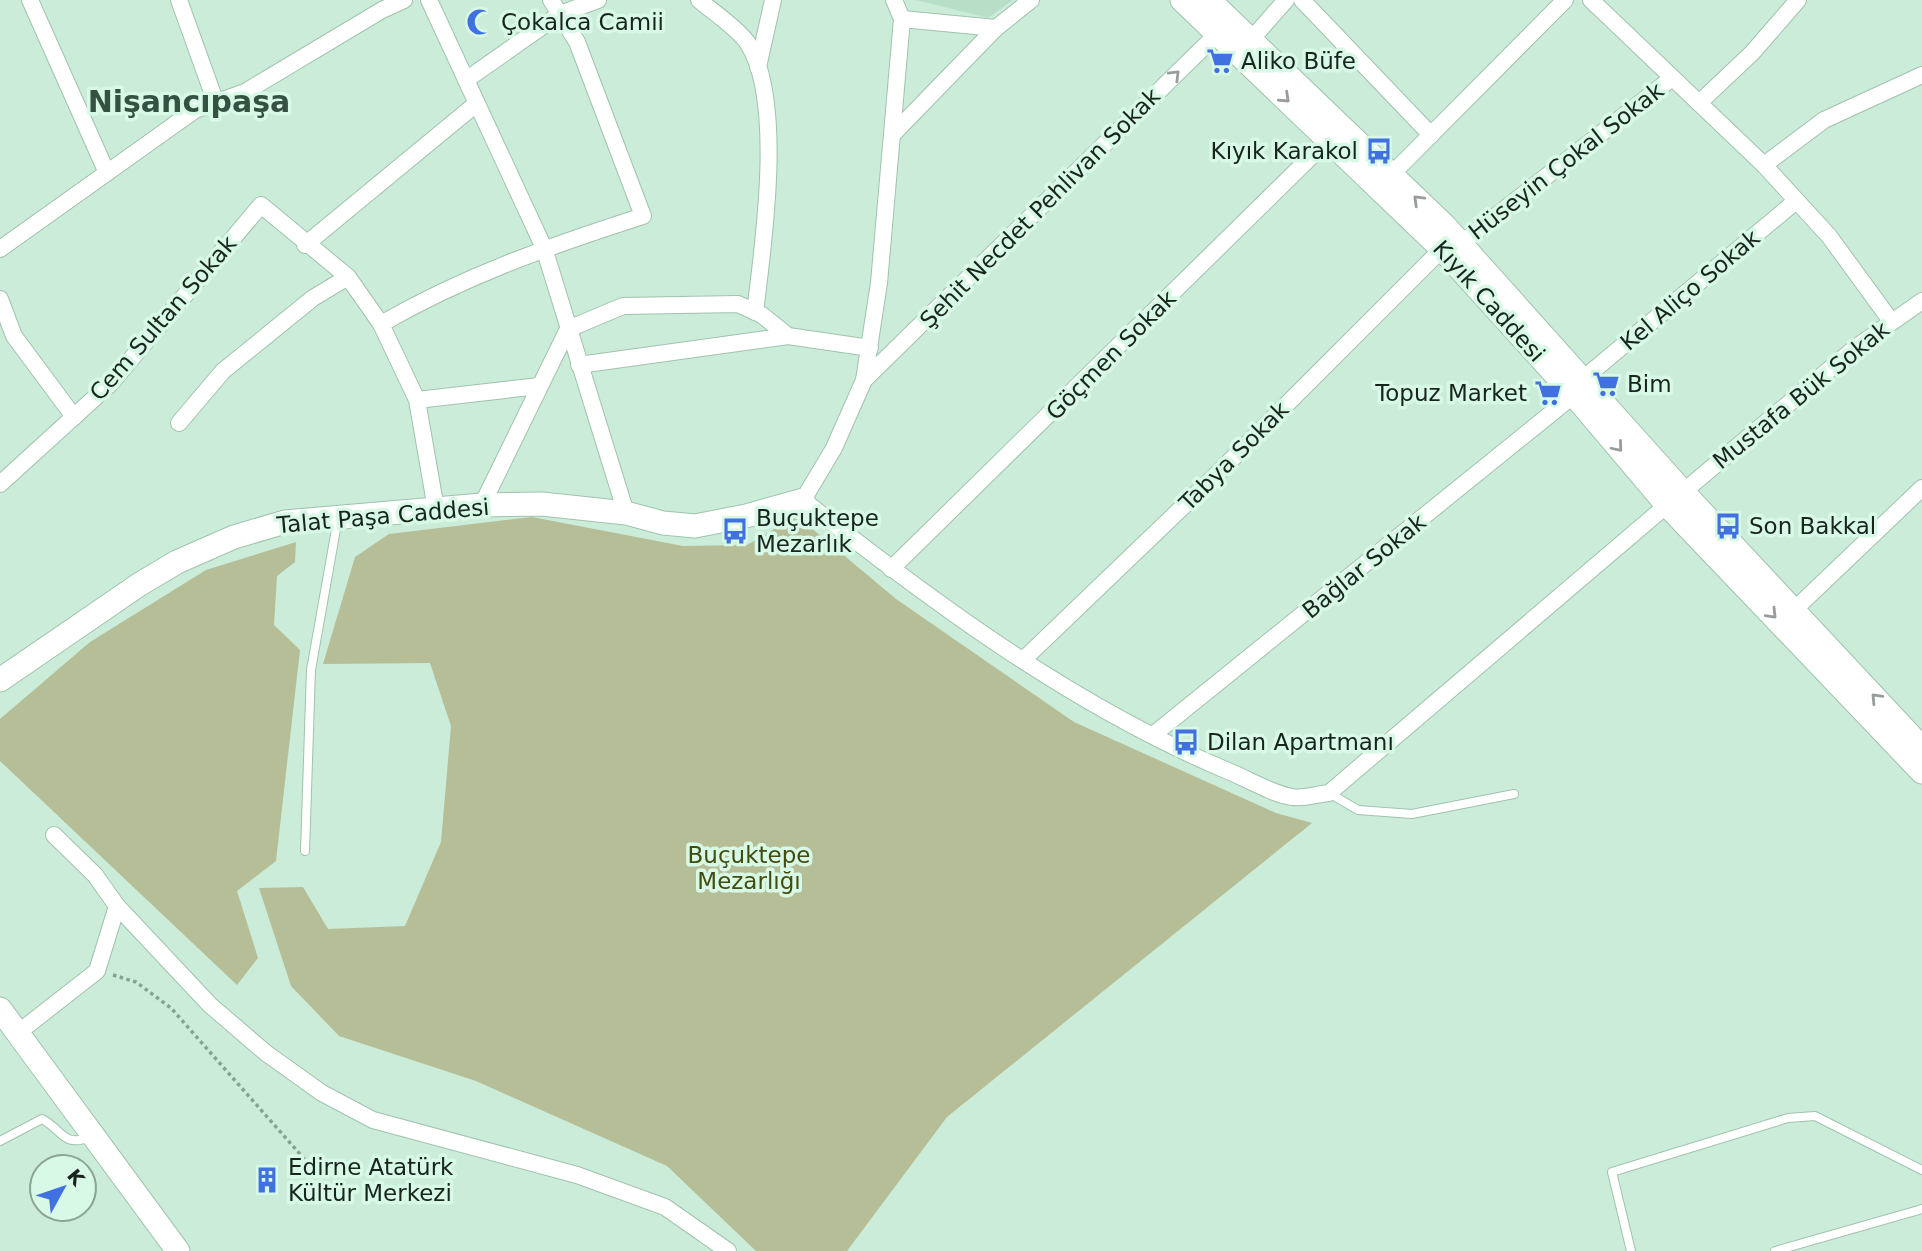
<svg xmlns="http://www.w3.org/2000/svg" width="1922" height="1251" font-family="'DejaVu Sans',sans-serif">
  <style>
    .built { fill: #b7dfc8 }
    .green { fill: #b6be98 }
    .lines { fill: none; stroke-linecap: round; stroke-linejoin: round }
    .lane-casing { stroke: #a1c2af; stroke-width: 10 }
    .street-casing { stroke: #a1c2af; stroke-width: 18 }
    .secondary-casing { stroke: #a1c2af; stroke-width: 25 }
    .path { stroke: #87a292; stroke-width: 3.5; stroke-dasharray: 3.5 3.5; stroke-linecap: butt }
    .lane { stroke: #fff; stroke-width: 8 }
    .street { stroke: #fff; stroke-width: 16 }
    .secondary { stroke: #fff; stroke-width: 23 }
    .oneway { stroke: #979d9a }
    .labels { text-anchor: middle; stroke-width: 7; stroke-linejoin: round; paint-order: stroke }
    .poi-label { font-size: 23px; fill: #18251e; stroke: #d8f9e5; text-anchor: start }
    .street-label { font-size: 23px; fill: #18251e; stroke: #d8f9e5 }
    .park-label { font-size: 23px; fill: #434c10; stroke: #d8f9e5 }
    .district-label { font-size: 30px; font-weight: bold; fill: #355142; stroke: #d8f9e5 }
  </style>
  <rect width="100%" height="100%" fill="#caecd8"/>
  <path class="built" d="M916 0H1013L988 18Z"/>
  <g class="green">
    <path d="M797 516 896 599 1074 722 1276 813 1312 823 947 1117 847 1251H756L667 1166 476 1081 339 1036 291 986 259 888 303 887 328 929 405 926 441 842 451 726 430 663 323 664 355 557 389 534 532 517 683 546 747 545Z"/>
    <path d="M296 542 295 562 277 576 274 625 300 650 276 861 237 891 258 958 237 985 0 761V719L90 642 206 570Z"/>
  </g>
  <g class="lines">
    <g class="lane-casing">
      <g id="lane">
        <path d="M1329 793 1358 810 1412 814 1514 794"/>
        <path d="M305 851 311 670 338 518"/>
        <path d="M0 1141 42 1119C63 1130 63 1149 92 1136"/>
        <path d="M1631 1251 1612 1172 1788 1118 1815 1116 1922 1170"/>
        <path d="M1775 1251 1922 1209"/>
      </g>
    </g>
    <g class="street-casing">
      <g id="street">
        <path d="M30 0 107 173"/>
        <path d="M179 0 216 103"/>
        <path d="M429 0 544 248 626 513"/>
        <path d="M699 0C714 13 735 26 747 42 785 99 763 246 755 312"/>
        <path d="M894 0 902 19 879 283 864 380 834 448 803 500C934 603 1073 706 1228 771 1248 779 1272 794 1292 797 1303 799 1318 794 1329 793L1667 505"/>
        <path d="M1302 0 1431 135"/>
        <path d="M1591 0 1764 165 1829 236 1891 321"/>
        <path d="M902 19 996 28"/>
        <path d="M1250 41 1286 0"/>
        <path d="M758 67 773 0"/>
        <path d="M466 80 560 14 598 0"/>
        <path d="M1699 103 1752 53 1798 0"/>
        <path d="M893 134 996 28 1031 0"/>
        <path d="M1764 165 1824 120 1922 75"/>
        <path d="M1391 175 1565 0"/>
        <path d="M1460 244 1672 78"/>
        <path d="M305 245 476 104"/>
        <path d="M0 249 195 110 245 92 382 10 404 0"/>
        <path d="M0 299 14 336 74 417"/>
        <path d="M381 324C466 275 550 246 643 216L577 42 551 0"/>
        <path d="M579 365 788 336"/>
        <path d="M1583 379 1796 201"/>
        <path d="M864 380 1216 35"/>
        <path d="M417 400 539 386"/>
        <path d="M179 423 223 371 313 298 348 277"/>
        <path d="M0 484 111 383 261 205 348 277 381 324 417 400 436 509"/>
        <path d="M1683 492 1855 348 1922 301"/>
        <path d="M482 505 568 329 623 306 738 304 762 315 788 336 870 348"/>
        <path d="M891 569 1329 139"/>
        <path d="M1794 610 1922 488"/>
        <path d="M1023 660 1216 475 1442 249"/>
        <path d="M1153 735 1574 395"/>
        <path d="M54 835 95 875 117 906 210 1005 266 1053 322 1093 373 1120 577 1175 665 1207 728 1251"/>
        <path d="M19 1032 97 971 117 906"/>
      </g>
    </g>
    <g class="secondary-casing">
      <g id="secondary">
        <path d="M1182 0 1442 249 1574 395 1667 505 1922 772"/>
        <path d="M1209 0 1444 225 1683 492 1922 748"/>
        <path d="M0 680 140 584 177 562 234 537 285 522 482 505 542 504 626 513 663 523 695 526 746 516 803 500"/>
        <path d="M0 1009 178 1251"/>
      </g>
    </g>
    <path class="path" d="M113 975 136 982 171 1008 307 1162"/>
    <use href="#lane" class="lane"/>
    <use href="#street" class="street"/>
    <use href="#secondary" class="secondary"/>
  </g>
  <defs><path id="oneway-chevron" d="M-2-3.5L2.5 0L-2 3.5" fill="none" stroke-width="1.6" stroke-linecap="round" stroke-linejoin="round" transform="scale(1.75)"/></defs>
  <g class="oneway">
    <use href="#oneway-chevron" transform="translate(1175 75) rotate(-45)"/>
    <use href="#oneway-chevron" transform="translate(1285 98) rotate(43)"/>
    <use href="#oneway-chevron" transform="translate(1418 200) rotate(-136)"/>
    <use href="#oneway-chevron" transform="translate(1618 447) rotate(50)"/>
    <use href="#oneway-chevron" transform="translate(1772 614) rotate(46)"/>
    <use href="#oneway-chevron" transform="translate(1876 698) rotate(-133)"/>
  </g>
  <defs>
    <g id="mosque-bare" transform="scale(2.1)"><path d="M3.5-4.9A6 6 0 1 0 3.5 4.9A5 5 0 1 1 3.5-4.9Z" fill="#4170e1" stroke="#d8f9e5" stroke-width="2.5" paint-order="stroke"/></g>
    <g id="supermarket-bare" transform="scale(2.1)"><path d="M-6-5.5h2.5l.6 2H6L4.5 2H-2.5L-4.4-4H-6ZM-1.5 3.2a1.3 1.3 0 1 0 .1 0ZM3 3.2a1.3 1.3 0 1 0 .1 0Z" fill="#4170e1" stroke="#d8f9e5" stroke-width="2.5" paint-order="stroke"/></g>
    <g id="bus-bare" transform="scale(2.1)"><path d="M-5-6H5V4H4V6H2V4H-2V6H-4V4H-5ZM-3.5-4V0h7V-4ZM-3.5 1.2v1.5H-2V1.2ZM2 1.2v1.5H3.5V1.2Z" fill="#4170e1" stroke="#d8f9e5" stroke-width="2.5" paint-order="stroke"/></g>
    <g id="building-bare" transform="scale(2.1)"><path d="M-4-6H4V6H1V3H-1V6H-4ZM-2.5-4.3h1.7v1.8h-1.7ZM.8-4.3h1.7v1.8H.8ZM-2.5-1h1.7V.8h-1.7ZM.8-1h1.7V.8H.8Z" fill="#4170e1" stroke="#d8f9e5" stroke-width="2.5" paint-order="stroke"/></g>
  </defs>
  <g fill-rule="evenodd">
    <use href="#mosque-bare" x="480" y="22"/>
    <use href="#supermarket-bare" x="1220" y="61"/>
    <use href="#bus-bare" x="1379" y="151"/>
    <use href="#supermarket-bare" x="1606" y="384"/>
    <use href="#supermarket-bare" x="1548" y="393"/>
    <use href="#bus-bare" x="1728" y="526"/>
    <use href="#bus-bare" x="735" y="531"/>
    <use href="#bus-bare" x="1186" y="742"/>
    <use href="#building-bare" x="267" y="1180"/>
  </g>
  <g class="labels">
    <g class="poi-label">
      <text x="501" y="30">Çokalca Camii</text>
      <text x="1241" y="69">Aliko Büfe</text>
      <text x="1358" y="159" text-anchor="end">Kıyık Karakol</text>
      <text x="1627" y="392">Bim</text>
      <text x="1527" y="401" text-anchor="end">Topuz Market</text>
      <text x="756" y="526">Buçuktepe<tspan x="756" dy="26">Mezarlık</tspan></text>
      <text x="1749" y="534">Son Bakkal</text>
      <text x="1207" y="750">Dilan Apartmanı</text>
      <text x="288" y="1175">Edirne Atatürk<tspan x="288" dy="26">Kültür Merkezi</tspan></text>
    </g>
    <g class="street-label">
      <text transform="translate(1566 161) rotate(-38)" y="8">Hüseyin Çokal Sokak</text>
      <text transform="translate(1040 208) rotate(-45)" y="8">Şehit Necdet Pehlivan Sokak</text>
      <text transform="translate(1690 290) rotate(-40)" y="8">Kel Aliço Sokak</text>
      <text transform="translate(1489 301) rotate(48)" y="8">Kıyık Caddesi</text>
      <text transform="translate(163 318) rotate(-49)" y="8">Cem Sultan Sokak</text>
      <text transform="translate(1111 355) rotate(-45)" y="8">Göçmen Sokak</text>
      <text transform="translate(1801 395) rotate(-39)" y="8">Mustafa Bük Sokak</text>
      <text transform="translate(1234 456) rotate(-45)" y="8">Tabya Sokak</text>
      <text transform="translate(383 516) rotate(-5)" y="8">Talat Paşa Caddesi</text>
      <text transform="translate(1364 566) rotate(-39)" y="8">Bağlar Sokak</text>
    </g>
    <g class="park-label">
      <text x="749" y="863">Buçuktepe<tspan x="749" dy="26">Mezarlığı</tspan></text>
    </g>
    <g class="district-label">
      <text x="189" y="112">Nişancıpaşa</text>
    </g>
  </g>
  <g transform="translate(63 1188) rotate(50)"><circle r="33" fill="#d8f9e5" stroke="#8ba495" stroke-width="2"/>
  <path d="M0-5L12 26L0 18L-12 26Z" fill="#4170e1"/>
  <text y="-10" font-size="19" font-weight="bold" text-anchor="middle" fill="#18251e">K</text>
  </g>
</svg>
